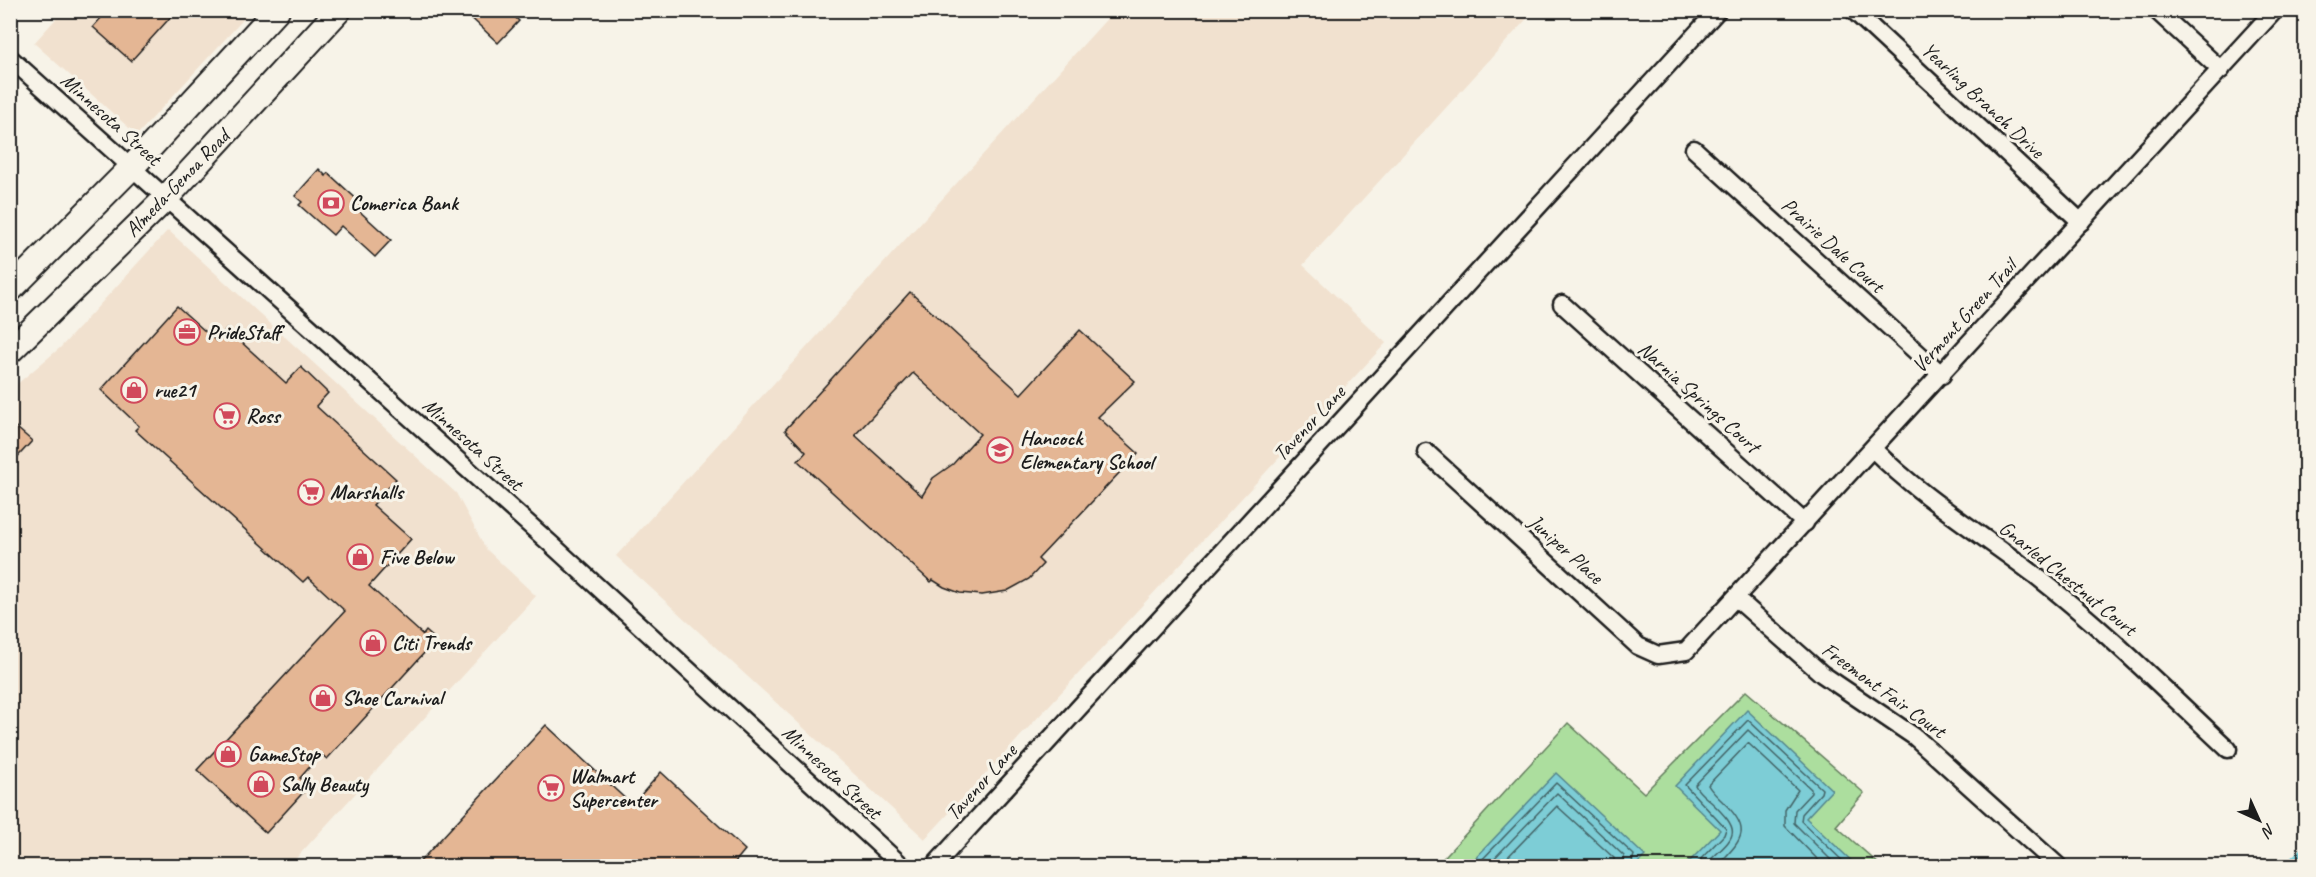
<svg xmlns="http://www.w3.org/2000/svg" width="2316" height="877" font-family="Caveat,sans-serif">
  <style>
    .built { fill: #f1e1cf }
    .green { fill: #acde9e; stroke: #647d5d; stroke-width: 1.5 }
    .water { fill: #7dcdd6; stroke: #56868c; stroke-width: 1.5 }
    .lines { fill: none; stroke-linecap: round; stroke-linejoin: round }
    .shore { stroke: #436366; stroke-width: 1.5 }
    .canal { stroke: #7dcdd6; stroke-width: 18 }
    .building { fill: #e4b694; stroke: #1c1c1c; stroke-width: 1.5; fill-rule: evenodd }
    .street-casing { stroke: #1c1c1c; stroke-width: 21 }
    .secondary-casing { stroke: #1c1c1c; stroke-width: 28 }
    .street { stroke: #f7f3e8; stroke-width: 16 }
    .secondary { stroke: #f7f3e8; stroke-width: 24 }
    .labels { text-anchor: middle; stroke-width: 6; stroke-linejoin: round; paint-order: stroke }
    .street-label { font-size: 21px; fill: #1c1c1c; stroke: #f7f3e8 }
    .poi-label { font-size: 21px; font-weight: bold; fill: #1c1c1c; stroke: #f7f3e8; text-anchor: start }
  </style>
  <rect width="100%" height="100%" fill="#f7f3e8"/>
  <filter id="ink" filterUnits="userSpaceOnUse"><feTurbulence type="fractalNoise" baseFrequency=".0167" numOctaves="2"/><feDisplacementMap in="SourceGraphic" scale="12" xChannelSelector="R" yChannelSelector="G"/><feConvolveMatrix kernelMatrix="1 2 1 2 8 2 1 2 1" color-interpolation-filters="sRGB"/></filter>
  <g filter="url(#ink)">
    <g class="built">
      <path d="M63 11H251L137 135 34 43Z"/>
      <path d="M1114 11H1534L1303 265 1386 343 925 839 616 556Z"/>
      <path d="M168 230 456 493 486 549 536 596 289 866H11L10 390 61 347Z"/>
    </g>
    <path class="green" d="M1746 691 1864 793 1836 826 1881 866H1436L1568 723 1644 793Z"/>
    <g class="water">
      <path d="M1747 710 1832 790 1806 818 1857 866H1685L1720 830 1675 786Z"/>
      <path d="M1556 773 1645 856 1635 866H1468Z"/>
    </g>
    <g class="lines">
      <g class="shore">
        <path d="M1476 866 1556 783 1634 855 1631 866"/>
        <path d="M1487 866 1557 793 1624 856V866"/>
        <path d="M1499 866 1557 806 1614 858V866"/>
        <path d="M1694 866 1724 835 1726 829 1685 785 1748 720 1822 789 1821 793 1802 814 1801 821 1848 866"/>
        <path d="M1704 866C1734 836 1746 835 1711 802 1705 797 1698 792 1695 785L1748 730 1811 789V793L1795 810 1794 823 1837 866"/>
        <path d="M1717 866C1741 840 1754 831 1723 802 1718 797 1711 791 1708 785L1748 743 1798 790 1785 810V826L1824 866"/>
      </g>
      <path class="canal" d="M2295 866 2306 856"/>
    </g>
    <g class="building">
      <path d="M108 10H177L131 61 93 27Z"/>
      <path d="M463 10H508L519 21 498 43Z"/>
      <path d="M319 169 326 176 328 173 362 204 357 209 391 240 375 257 341 226 333 235 299 205 302 202 295 196Z"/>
      <path d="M910 292 1021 394 1080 330 1135 381 1098 417 1138 453 1038 559 1043 564 1029 579 1007 591 982 595 960 593 944 587 933 580 931 582 798 461 806 452 785 430ZM913 373 980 434 953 464 933 478 922 496 855 435Z"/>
      <path d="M177 306 216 341 227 329 286 383 301 367 328 393 316 406 396 479 373 505 411 539 369 586 423 635 426 631 436 640 327 759 321 754 300 778 309 786 266 833 197 770 345 611 308 577 303 582 135 430 139 426 101 390Z"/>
      <path d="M10 422 32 441 10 465Z"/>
      <path d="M546 725 632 805 661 772 745 850 731 867H415Z"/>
    </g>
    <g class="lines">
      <g class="street-casing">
        <g id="street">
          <path d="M1853 10 2081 222"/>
          <path d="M2156 10 2221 70"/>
          <path d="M10 58 552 545 902 866"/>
          <path d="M1694 149 1942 375"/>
          <path d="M1562 304 1805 523"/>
          <path d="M1873 449C1922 498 1980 533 2035 575 2103 628 2165 690 2228 749"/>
          <path d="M1426 452 1638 646 1658 655 1686 651 2275 10"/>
          <path d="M1736 598 1822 674 1915 737 2058 866"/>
          <path d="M934 866 1718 10"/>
        </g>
      </g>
      <g class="secondary-casing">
        <g id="secondary">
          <path d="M10 290 132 167 277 10"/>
          <path d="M10 351 166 198 339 10"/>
        </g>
      </g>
      <use href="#street" class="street"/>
      <use href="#secondary" class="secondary"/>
    </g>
  </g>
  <defs>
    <g id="bank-ring" transform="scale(1.35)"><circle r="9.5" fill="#f7f3e8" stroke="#d1495b" stroke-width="1.5"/><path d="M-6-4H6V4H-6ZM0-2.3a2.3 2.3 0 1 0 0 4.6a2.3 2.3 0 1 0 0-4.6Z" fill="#d1495b"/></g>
    <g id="office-ring" transform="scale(1.35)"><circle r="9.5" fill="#f7f3e8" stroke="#d1495b" stroke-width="1.5"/><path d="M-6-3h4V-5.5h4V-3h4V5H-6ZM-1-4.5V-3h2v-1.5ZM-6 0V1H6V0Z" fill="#d1495b"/></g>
    <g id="shop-ring" transform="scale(1.35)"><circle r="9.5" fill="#f7f3e8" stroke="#d1495b" stroke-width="1.5"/><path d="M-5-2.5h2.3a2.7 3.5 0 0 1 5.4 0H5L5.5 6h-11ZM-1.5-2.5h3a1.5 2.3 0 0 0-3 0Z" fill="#d1495b"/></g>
    <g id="supermarket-ring" transform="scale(1.35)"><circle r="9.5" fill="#f7f3e8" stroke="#d1495b" stroke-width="1.5"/><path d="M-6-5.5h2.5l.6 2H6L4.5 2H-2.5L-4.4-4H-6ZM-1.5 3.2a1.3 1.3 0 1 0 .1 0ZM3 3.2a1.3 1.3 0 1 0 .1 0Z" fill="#d1495b"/></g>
    <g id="school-ring" transform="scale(1.35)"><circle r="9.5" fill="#f7f3e8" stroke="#d1495b" stroke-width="1.5"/><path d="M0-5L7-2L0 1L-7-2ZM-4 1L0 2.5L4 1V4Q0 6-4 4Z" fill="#d1495b"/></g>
  </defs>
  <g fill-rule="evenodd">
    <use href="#bank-ring" x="331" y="203"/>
    <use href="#office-ring" x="187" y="332"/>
    <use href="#shop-ring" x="134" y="390"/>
    <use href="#supermarket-ring" x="227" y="416"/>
    <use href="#school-ring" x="1000" y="450"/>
    <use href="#supermarket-ring" x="311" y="492"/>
    <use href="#shop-ring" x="360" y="557"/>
    <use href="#shop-ring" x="373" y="643"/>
    <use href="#shop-ring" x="323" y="698"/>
    <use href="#shop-ring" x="228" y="754"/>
    <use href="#shop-ring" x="261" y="784"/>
    <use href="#supermarket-ring" x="551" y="788"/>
  </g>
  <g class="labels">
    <g class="street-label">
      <text transform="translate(1983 100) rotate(43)" y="7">Yearling Branch Drive</text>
      <text transform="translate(111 119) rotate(42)" y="7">Minnesota Street</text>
      <text transform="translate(177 183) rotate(-46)" y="7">Almeda-Genoa Road</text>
      <text transform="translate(1833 245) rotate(42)" y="7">Prairie Dale Court</text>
      <text transform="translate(1964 316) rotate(-48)" y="7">Vermont Green Trail</text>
      <text transform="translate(1699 397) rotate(42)" y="7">Narnia Springs Court</text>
      <text transform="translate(1309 423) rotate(-47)" y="7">Tavenor Lane</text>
      <text transform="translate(473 444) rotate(42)" y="7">Minnesota Street</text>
      <text transform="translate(1566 549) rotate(42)" y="7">Juniper Place</text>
      <text transform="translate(2068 578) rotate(39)" y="7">Gnarled Chestnut Court</text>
      <text transform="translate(1884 690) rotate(36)" y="7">Freemont Fair Court</text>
      <text transform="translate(832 772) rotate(43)" y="7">Minnesota Street</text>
      <text transform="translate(981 782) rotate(-48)" y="7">Tavenor Lane</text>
    </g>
    <g class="poi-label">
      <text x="350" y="210">Comerica Bank</text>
      <text x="207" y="339">PrideStaff</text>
      <text x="154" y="397">rue21</text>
      <text x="246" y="423">Ross</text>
      <text x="1020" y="445">Hancock<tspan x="1020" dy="24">Elementary School</tspan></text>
      <text x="330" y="499">Marshalls</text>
      <text x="380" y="564">Five Below</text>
      <text x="392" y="650">Citi Trends</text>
      <text x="342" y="705">Shoe Carnival</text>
      <text x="248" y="761">GameStop</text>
      <text x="570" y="783">Walmart<tspan x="570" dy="24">Supercenter</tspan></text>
      <text x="280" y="791">Sally Beauty</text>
    </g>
  </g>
  <rect width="2316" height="877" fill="none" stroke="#f7f3e8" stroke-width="36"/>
  <rect x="18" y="18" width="2280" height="841" fill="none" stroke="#1c1c1c" stroke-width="2" filter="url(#ink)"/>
  <g transform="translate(2259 820) rotate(135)" stroke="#f7f3e8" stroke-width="4.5" paint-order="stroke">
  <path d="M0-4.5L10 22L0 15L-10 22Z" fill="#1c1c1c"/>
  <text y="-9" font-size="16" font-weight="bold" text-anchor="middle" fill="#1c1c1c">N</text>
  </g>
</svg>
